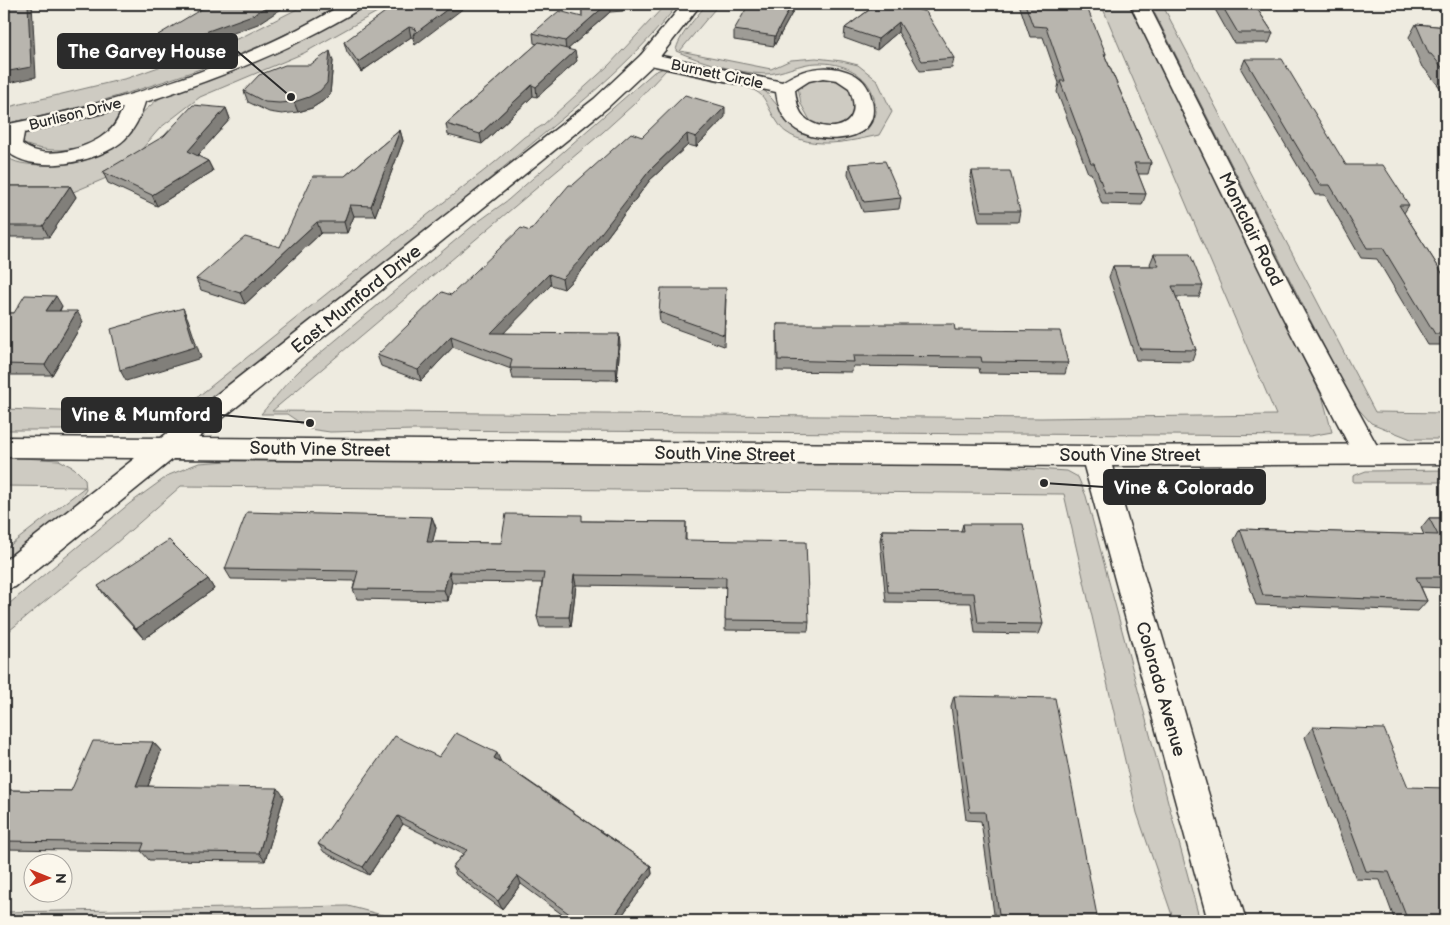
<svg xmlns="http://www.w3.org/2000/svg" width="1450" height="925" font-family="'Balsamiq Sans',sans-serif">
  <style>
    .green { fill: #cecbc2; stroke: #7c7b76 }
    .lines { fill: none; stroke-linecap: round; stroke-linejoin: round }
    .minor-casing { stroke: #2b2b2b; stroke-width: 3 }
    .tertiary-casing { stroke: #2b2b2b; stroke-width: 3 }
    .minor { fill: #fbf7ec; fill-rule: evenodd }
    .tertiary { fill: #fbf7ec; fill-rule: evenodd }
    .wall { fill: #9e9c96; stroke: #2b2b2b }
    .shaded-wall { fill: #817f7a; stroke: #2b2b2b }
    .building { fill: #b8b5ae; stroke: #2b2b2b }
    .labels { text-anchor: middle; stroke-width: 5; stroke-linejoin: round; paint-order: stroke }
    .far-street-label { font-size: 15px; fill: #2b2b2b; stroke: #fbf7ec }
    .street-label { font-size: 18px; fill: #2b2b2b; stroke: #fbf7ec }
    .leader { fill: none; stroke: #2b2b2b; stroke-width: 2 }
    .callout-dot { fill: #2b2b2b; stroke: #fbf7ec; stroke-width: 2 }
    .callout { fill: #2b2b2b; stroke: #2b2b2b; stroke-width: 2 }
    .callout-label { font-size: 19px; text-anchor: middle; font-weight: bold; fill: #fff }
  </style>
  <rect width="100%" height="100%" fill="#eeebe0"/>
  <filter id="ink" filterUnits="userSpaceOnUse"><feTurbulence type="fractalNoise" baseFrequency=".02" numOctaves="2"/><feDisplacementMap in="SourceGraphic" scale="10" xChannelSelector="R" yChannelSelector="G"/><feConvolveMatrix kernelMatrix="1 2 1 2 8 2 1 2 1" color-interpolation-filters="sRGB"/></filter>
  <g filter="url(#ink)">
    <g class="green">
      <path d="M307 4H341C284 39 223 62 159 83 108 100 57 114 4 124V108L128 78 242 37Z"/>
      <path d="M362 4H387L377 12 304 53 200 97 160 128 123 171 59 198H4V155C15 164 26 164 40 165 59 166 80 165 97 154 121 138 139 112 164 95L344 15Z"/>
      <path d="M666 4H678C633 63 573 109 516 157 417 240 314 320 213 401L173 430H4V409L175 415 330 291 494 163 524 137 543 125 608 66Z"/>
      <path d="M707 4H719L680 51 771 69 791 60 816 58 842 61 858 65 877 80 892 112 879 135C851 141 812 151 786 132 781 129 778 122 774 117 764 101 767 95 747 87L666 70 634 104 603 132 272 411 1041 418 1276 415 1101 4H1129L1323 399 1332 432 1310 436 414 430 330 432 309 429 287 414H261C274 399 285 384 300 370L475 224 508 200 654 72 664 68 757 87 766 92 793 124 826 136H854L867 130C870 125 875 119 876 113 877 109 874 102 874 98 868 73 841 62 817 63 799 63 783 74 765 74 738 73 701 62 676 51 677 38 698 15 707 4Z"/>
      <path d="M1150 4H1162L1375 412 1446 413V439H1411L1371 423 1352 402Z"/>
      <path d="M820 76 844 81 853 92 856 118 843 127 821 126 811 122 801 104 798 87 808 79Z"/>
      <path d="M107 112H116L121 118C96 150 56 158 19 142L23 133Z"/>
      <path d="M4 457 59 460 74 468 85 479 86 490 75 506 4 563V550L85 487 4 486Z"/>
      <path d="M228 461 953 464 1067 471 1078 477 1086 496 1200 921H1174L1137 813 1064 494 181 486 115 544 4 635V608L129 504 169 475 199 463Z"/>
      <path d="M1446 470V482H1353V476L1366 471Z"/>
      <path d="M348 906 405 921H4V912Z"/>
    </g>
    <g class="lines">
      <g class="minor-casing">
        <g id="minor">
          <path d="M343 4H364L361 8C294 49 220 78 145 102 141 115 135 129 125 139 100 163 29 177 4 148V125C119 103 242 65 343 4ZM123 108C119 117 116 125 109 131 89 149 45 162 22 144L24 133Z"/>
          <path d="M1130 4H1148L1304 312 1381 453 1377 460 1367 463 1357 460 1353 453 1280 312Z"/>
          <path d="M648 53 782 82C800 70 818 65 839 69 858 74 868 81 872 101 880 138 838 143 811 136 788 129 779 115 776 92L641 63 639 59 641 55ZM823 78 837 80 849 88C870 136 813 134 801 113 797 106 796 97 795 90L809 81Z"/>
        </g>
      </g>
      <g class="tertiary-casing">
        <path id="tertiary" d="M683 4H701L655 63 608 107 198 438 1095 446 1446 444V464L1112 466 1246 921H1208L1084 466 173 459 15 587 4 590V561L135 458 4 457V437L161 438 594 99 641 55Z"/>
      </g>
      <use href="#minor" class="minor"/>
      <use href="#tertiary" class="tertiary"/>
    </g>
    <g class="wall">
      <path d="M427 4 415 45 413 38 411 37 361 72 347 52 344 42Z"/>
      <path d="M582 4H622L623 11 610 12 568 49 577 61 537 97 533 96 482 144 448 135 446 124 537 44 534 43 533 33 582 17Z"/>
      <path d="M797 4 774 46 734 40V30Z"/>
      <path d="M877 4 954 58 952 68 920 71 898 32 877 50 844 38 845 28Z"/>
      <path d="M1019 4H1083L1106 54 1105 56 1151 163 1148 174H1138L1146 194 1142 205 1102 204 1091 173H1088L1057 92 1059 83 1043 37H1030Z"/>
      <path d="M1212 4H1254L1273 33 1269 43H1234Z"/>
      <path d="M1416 24 1446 27V95L1424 68 1422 67 1409 37Z"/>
      <path d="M1245 59 1346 165 1409 205 1404 213 1446 279V345H1428L1377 259 1361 258 1325 195H1315L1241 69Z"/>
      <path d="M333 61 330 94 323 101 312 108 298 112 282 114 269 112 248 102 244 91 310 65Z"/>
      <path d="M226 108 230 119 197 156 208 161 213 171 157 206 108 183 103 172Z"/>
      <path d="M725 117 696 147 688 145 650 180 582 270 564 289 551 285 503 333 620 344 617 380 513 379 511 369 453 347 421 381 381 366 377 355 530 231 573 185 642 137Z"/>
      <path d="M400 130 403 141 375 216H354L347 233H321L245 304 201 290 196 279 280 247 345 176Z"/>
      <path d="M849 164 901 198 899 209 863 212 848 174Z"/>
      <path d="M972 171 1020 211 1018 222H979L970 181Z"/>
      <path d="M4 186H70L76 197 49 237H5L4 235Z"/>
      <path d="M1154 254 1203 286 1199 297H1176L1196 350 1192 361 1136 360 1109 277 1113 266H1151L1150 264Z"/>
      <path d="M726 299 724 346 660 323 659 312Z"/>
      <path d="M62 306 60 311 83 322 52 375H4V313H14Z"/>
      <path d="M777 324 955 330 1068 363 1065 374 980 373 979 368 853 366 852 372 777 371Z"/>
      <path d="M432 517 436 528 432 542 501 543 583 521 686 522V540L809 621 808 631 725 630 726 587 576 585 571 627H540L537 617 542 583 452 582 448 601 357 599 353 589 355 581 231 579 225 569Z"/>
      <path d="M1429 518H1446V588L1421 587 1427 601 1418 611 1256 605 1234 540 1240 529 1424 535 1421 528Z"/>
      <path d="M963 524 1043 624 1039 634 975 633 971 603 886 602 880 540 882 530 961 531Z"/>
      <path d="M208 579 214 589 144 639 105 596 98 586Z"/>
      <path d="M954 696 1098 921H995L981 821 966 820 951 706Z"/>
      <path d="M1313 727 1408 787 1446 921H1395L1380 880 1356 879 1305 737Z"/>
      <path d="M153 742 161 751 148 786 284 797 265 861 149 860 141 851 4 849V790L71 791Z"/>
      <path d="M439 757 501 762 651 866 652 874 618 921H571L521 884 502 909 456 875 452 867 463 854 403 824 369 875 324 852 318 844Z"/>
    </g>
    <g class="shaded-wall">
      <path d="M28 4H32L36 77 4 84V72Z"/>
      <path d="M270 4H289L258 24 168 57 164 47Z"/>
      <path d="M454 4H469L415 45 413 35Z"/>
      <path d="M607 4H609L610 12 566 51 565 41Z"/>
      <path d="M792 4H797L774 46 775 36Z"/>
      <path d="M899 22 898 32 877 50 878 39Z"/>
      <path d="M409 27 411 37 361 72 358 62Z"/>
      <path d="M330 51 333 61 330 94 323 101 312 108 298 112 294 102Z"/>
      <path d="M575 51 577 61 537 97 536 87Z"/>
      <path d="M532 85 533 96 482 144 480 134Z"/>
      <path d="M725 107V117L696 147V137Z"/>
      <path d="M226 108 230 119 192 162 188 151Z"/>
      <path d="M400 130 403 141 375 216 371 206Z"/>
      <path d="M687 134 688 145 650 180 582 270 564 289 562 279 650 170Z"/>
      <path d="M208 161 213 171 157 206 152 195Z"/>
      <path d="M70 186 76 197 49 237 43 226Z"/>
      <path d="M350 205 354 216 347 233 344 222Z"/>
      <path d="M317 222 321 233 245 304 240 293Z"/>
      <path d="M549 274 551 285 493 344 491 333Z"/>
      <path d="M56 296 62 306 53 322 46 311Z"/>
      <path d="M183 308 188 319 201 358 126 381 120 370Z"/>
      <path d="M77 311 83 322 52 375 45 365Z"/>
      <path d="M619 334 620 344 617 380 616 369Z"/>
      <path d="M451 336 453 347 421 381 418 370Z"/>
      <path d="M432 517 436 528 430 552 427 542Z"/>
      <path d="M449 572 452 582 448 601 444 590Z"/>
      <path d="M574 575 576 585 571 627 569 617Z"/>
      <path d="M208 579 214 589 144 639 136 629Z"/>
      <path d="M153 742 161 751 145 794 136 786Z"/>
      <path d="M497 753 501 762 494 758Z"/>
      <path d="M278 788 284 797 265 861 259 853Z"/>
      <path d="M398 816 403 824 369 875 363 867Z"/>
      <path d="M651 866 652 874 618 921H611Z"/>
      <path d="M518 876 521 884 502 909 498 901Z"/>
    </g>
    <g class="building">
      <path d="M4 4H28L31 67 4 72Z"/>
      <path d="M210 4H270L255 14 164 47 158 35Z"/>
      <path d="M396 4H427L430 5V4H454L413 35 416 29 409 27 358 62 344 42Z"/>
      <path d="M582 4H607L565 41 533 33 559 11 582 17Z"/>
      <path d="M749 4H792L775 36 734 30Z"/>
      <path d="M877 4H900L926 12 954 58 922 61 899 22 878 39 845 28Z"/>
      <path d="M1025 4H1083L1086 10H1088L1106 54H1104L1151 163H1134L1146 194 1105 193 1094 163H1091L1060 81H1065L1046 27 1033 26Z"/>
      <path d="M1221 4H1254L1273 33H1238Z"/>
      <path d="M1416 24 1446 27V72L1431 54H1429Z"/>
      <path d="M539 42 575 51 536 87 532 85 480 134 446 124Z"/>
      <path d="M330 51 327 83 320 91 309 97 294 102 279 103 265 102 244 91 259 75 285 65H310Z"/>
      <path d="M1245 59H1282L1346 165H1383L1409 205H1399L1446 279V334H1435L1383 248H1367L1330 185H1320Z"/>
      <path d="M685 95 725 107 696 137 687 134 650 170 581 259 562 279 549 274 491 333 619 334 616 369 510 368 512 359 451 336 418 370 377 355 442 292 451 295 521 228 530 231 569 185H573L631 133 642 137Z"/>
      <path d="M193 105 226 108 188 151 208 161 152 195 103 172 164 136Z"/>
      <path d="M400 130 371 206 350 205 344 222H317L240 293 196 279 245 237 280 247 313 176H345Z"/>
      <path d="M885 161 901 198 864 202 849 164Z"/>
      <path d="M972 171H1010L1020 211H981Z"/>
      <path d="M4 186H70L43 226H4Z"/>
      <path d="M1154 254H1190L1203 286H1172L1196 350 1140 349 1113 266H1159Z"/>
      <path d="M661 288H726L724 335 659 312Z"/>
      <path d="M25 295 56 296 46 311H77L45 365 4 364V313H14Z"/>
      <path d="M183 308 195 347 120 370 111 329Z"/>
      <path d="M777 324H954L955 330 1060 331 1068 363 982 362 981 357 853 356 854 362 778 360Z"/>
      <path d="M247 512 432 517 427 542 501 543 506 514 582 515V521L686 522 685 540 806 542 809 621 725 620 726 577 574 575 569 617H537L544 573 449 572 444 590 353 589 358 571 225 569Z"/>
      <path d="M1429 518H1446V577H1416L1427 601 1263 595 1240 529 1438 535Z"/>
      <path d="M963 524H1023L1043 624 978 623 974 593 888 592 882 530 964 531Z"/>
      <path d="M169 540 208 579 136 629 98 586Z"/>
      <path d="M954 696 1055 698 1098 921H1000L985 812H970Z"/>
      <path d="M1313 727 1384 729 1408 787 1446 788V921H1408L1389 872 1366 871Z"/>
      <path d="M456 733 497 753 494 758 651 866 611 921H579L518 876 498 901 452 867 467 850 398 816 363 867 318 844 395 736 439 757Z"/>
      <path d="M93 741 153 742 136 786 278 788 259 853 141 851 144 843 4 841V790L71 791Z"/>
    </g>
  </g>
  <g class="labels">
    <g class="far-street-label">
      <text transform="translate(717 74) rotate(12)" y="5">Burnett Circle</text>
      <text transform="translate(75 114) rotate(-14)" y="5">Burlison Drive</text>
    </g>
    <g class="street-label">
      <text transform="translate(1251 229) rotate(64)" y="6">Montclair Road</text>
      <text transform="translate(356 299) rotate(-39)" y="6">East Mumford Drive</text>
      <text transform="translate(320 449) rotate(1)" y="6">South Vine Street</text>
      <text transform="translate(725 454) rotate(1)" y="6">South Vine Street</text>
      <text x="1130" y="461">South Vine Street</text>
      <text transform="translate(1161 689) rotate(74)" y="6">Colorado Avenue</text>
    </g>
  </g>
  <path class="leader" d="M291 97L237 51M310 423L221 415M1044 483L1104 487"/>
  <g class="callout-dot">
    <circle cx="291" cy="97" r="5"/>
    <circle cx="310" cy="423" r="5"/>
    <circle cx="1044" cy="483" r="5"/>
  </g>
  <g class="callout">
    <rect x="58" y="34" width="179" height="34" rx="5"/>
    <rect x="62" y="398" width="159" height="34" rx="5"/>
    <rect x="1104" y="470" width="161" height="34" rx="5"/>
  </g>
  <g class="callout-label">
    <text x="147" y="58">The Garvey House</text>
    <text x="141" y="421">Vine &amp; Mumford</text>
    <text x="1184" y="494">Vine &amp; Colorado</text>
  </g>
  <rect width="1450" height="925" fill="none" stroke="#fbf7ec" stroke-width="20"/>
  <rect x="10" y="10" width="1430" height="905" fill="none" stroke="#2b2b2b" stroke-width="2" filter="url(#ink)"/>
  <g transform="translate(48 878) rotate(91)"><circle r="24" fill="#fbf7ec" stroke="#a8a59f"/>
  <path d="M0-4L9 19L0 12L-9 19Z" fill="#c8321e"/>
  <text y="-8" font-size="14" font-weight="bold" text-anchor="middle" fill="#2b2b2b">N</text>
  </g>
</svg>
